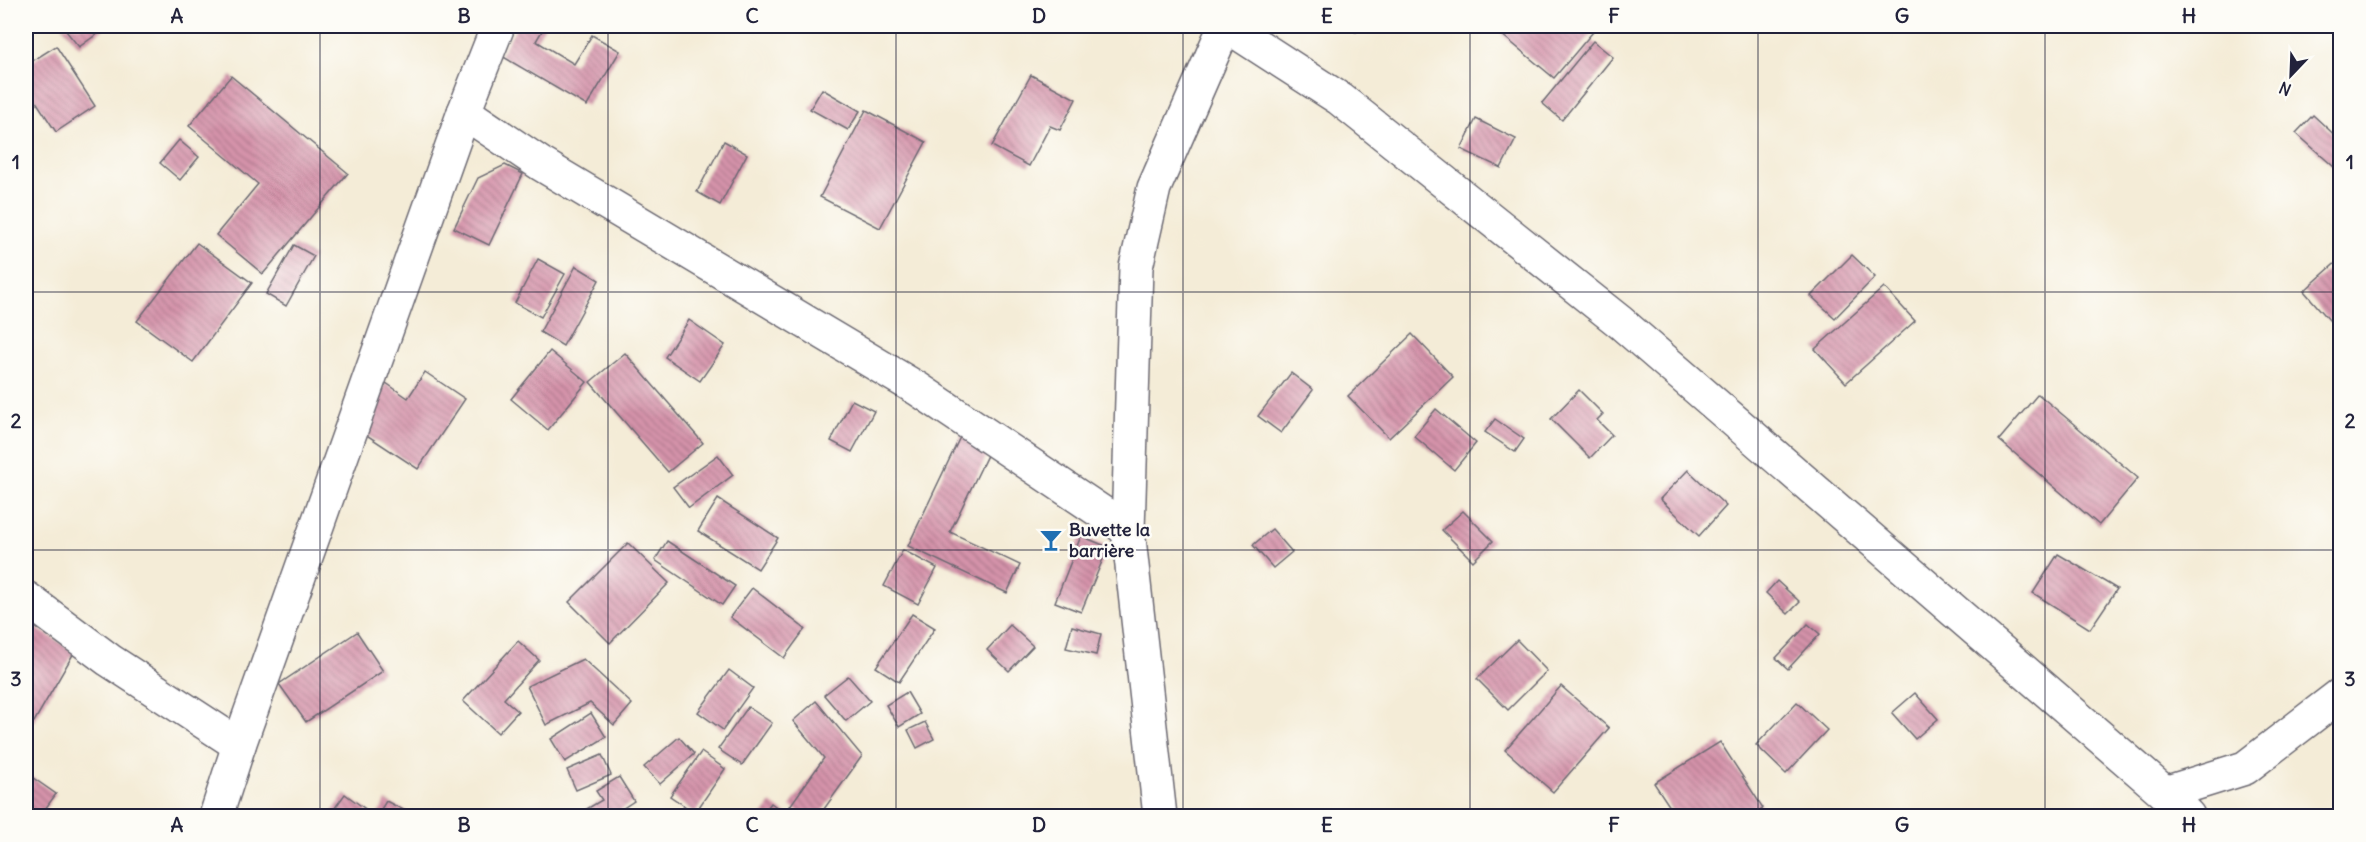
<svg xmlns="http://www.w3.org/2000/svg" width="2366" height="842" font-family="Delius,sans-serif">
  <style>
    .building { fill: url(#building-back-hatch) }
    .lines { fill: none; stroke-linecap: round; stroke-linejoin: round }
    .minor-casing { stroke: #6c6972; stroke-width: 36 }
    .minor { stroke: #fff; stroke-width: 33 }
    .grid { fill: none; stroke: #22223b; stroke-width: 1.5; stroke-opacity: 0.55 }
    .labels { text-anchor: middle; stroke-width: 5; stroke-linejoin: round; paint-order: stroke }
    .poi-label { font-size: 18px; font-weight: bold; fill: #22223b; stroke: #fdfcf7; text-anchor: start }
    .neatline { fill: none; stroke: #22223b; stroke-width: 2 }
    .grid-label { font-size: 20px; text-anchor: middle; font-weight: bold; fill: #22223b }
  </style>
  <defs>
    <pattern id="building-back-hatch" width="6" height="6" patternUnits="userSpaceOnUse" patternTransform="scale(1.5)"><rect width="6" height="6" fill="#d593aa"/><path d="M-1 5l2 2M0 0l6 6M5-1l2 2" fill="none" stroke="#ac788c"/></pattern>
  </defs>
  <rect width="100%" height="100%" fill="#fdfcf7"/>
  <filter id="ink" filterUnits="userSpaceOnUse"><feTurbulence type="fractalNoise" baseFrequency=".0167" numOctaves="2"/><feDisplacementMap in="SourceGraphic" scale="12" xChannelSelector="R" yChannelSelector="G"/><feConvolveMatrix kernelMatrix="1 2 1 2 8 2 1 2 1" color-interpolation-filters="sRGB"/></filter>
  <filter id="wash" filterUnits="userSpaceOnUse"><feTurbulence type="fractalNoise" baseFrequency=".008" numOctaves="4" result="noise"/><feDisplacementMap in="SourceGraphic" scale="24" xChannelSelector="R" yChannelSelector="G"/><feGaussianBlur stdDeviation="1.35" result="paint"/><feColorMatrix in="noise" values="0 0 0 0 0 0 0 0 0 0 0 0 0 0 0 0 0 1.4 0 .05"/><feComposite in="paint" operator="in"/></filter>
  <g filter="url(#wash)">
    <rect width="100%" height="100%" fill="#f4ecd7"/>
    <g id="blocks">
      <g class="building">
        <path d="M62 26H108L79 47Z"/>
        <path d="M517 26H545L536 41 574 64 592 35 620 51 587 106 500 55Z"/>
        <path d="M1342 26H1359L1356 32Z"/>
        <path d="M1508 26H1598L1554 78 1501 34Z"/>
        <path d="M1593 41 1613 57 1562 120 1542 103Z"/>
        <path d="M56 46 95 106 56 132 26 86V65Z"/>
        <path d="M1031 75 1076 99 1060 130 1050 126 1029 166 992 146Z"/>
        <path d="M231 76 348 173 263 274 216 235 258 184 189 126Z"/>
        <path d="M822 89 860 111 848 130 810 109Z"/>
        <path d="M866 110 926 142 880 228 820 197Z"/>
        <path d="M2313 115 2340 140V160L2334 167 2296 133Z"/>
        <path d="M1476 119 1516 139 1501 168 1461 149Z"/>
        <path d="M179 140 199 157 180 180 160 163Z"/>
        <path d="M724 141 747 154 720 205 697 192Z"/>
        <path d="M505 165 523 174 489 245 454 228 478 178Z"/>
        <path d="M197 243 252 283 193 362 137 321Z"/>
        <path d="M294 245 314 256 286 306 266 294Z"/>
        <path d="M1852 255 1875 277 1835 318 1811 296Z"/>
        <path d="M538 259 565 274 541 317 515 303Z"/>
        <path d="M2340 259V312L2330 321 2304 291Z"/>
        <path d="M576 266 599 280 563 346 540 332Z"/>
        <path d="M1884 287 1915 321 1846 383 1815 349Z"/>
        <path d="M689 320 725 345 700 381 665 357Z"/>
        <path d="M1412 334 1453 377 1389 438 1348 396Z"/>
        <path d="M550 351 587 382 548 430 511 399Z"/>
        <path d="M625 353 703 443 668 472 590 382Z"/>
        <path d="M425 372 465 399 418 469 356 428 386 383 408 398Z"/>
        <path d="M1291 373 1313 390 1281 433 1258 416Z"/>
        <path d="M1579 390 1603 414 1597 420 1612 435 1590 458 1551 419Z"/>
        <path d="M2038 394 2138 478 2099 525 1999 440Z"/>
        <path d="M852 400 874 411 852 452 831 441Z"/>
        <path d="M1436 409 1476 443 1454 470 1414 436Z"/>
        <path d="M1495 419 1524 439 1515 452 1485 432Z"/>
        <path d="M961 435 990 449 950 532 1020 565 1007 593 908 546Z"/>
        <path d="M718 455 733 475 689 508 673 487Z"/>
        <path d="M1688 470 1726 506 1699 536 1660 499Z"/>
        <path d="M718 499 778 538 758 569 698 531Z"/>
        <path d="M1463 511 1493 541 1473 561 1442 530Z"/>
        <path d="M1272 529 1292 552 1273 568 1253 545Z"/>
        <path d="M1081 536 1108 547 1081 612 1055 602Z"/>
        <path d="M667 541 735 586 722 605 655 560Z"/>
        <path d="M628 543 669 583 610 643 569 602Z"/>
        <path d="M903 550 937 568 918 604 884 586Z"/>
        <path d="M2058 554 2117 589 2090 629 2033 593Z"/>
        <path d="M1777 581 1800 602 1788 614 1766 593Z"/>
        <path d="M752 588 805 629 784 658 730 617Z"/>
        <path d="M912 614 935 628 899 682 876 667Z"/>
        <path d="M26 622 75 651 34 722 26 717Z"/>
        <path d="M1808 624 1820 634 1788 669 1776 658Z"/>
        <path d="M1010 625 1033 646 1009 671 987 650Z"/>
        <path d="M1072 626 1101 634 1096 655 1066 648Z"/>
        <path d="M357 632 383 671 306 722 279 684Z"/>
        <path d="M1517 640 1547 671 1508 710 1477 679Z"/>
        <path d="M518 641 539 660 504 699 518 711 498 733 463 701Z"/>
        <path d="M583 659 632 704 614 725 590 703 546 725 527 686Z"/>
        <path d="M729 670 753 688 723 730 698 712Z"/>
        <path d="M848 676 870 701 846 721 824 695Z"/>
        <path d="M1561 686 1609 728 1553 792 1505 750Z"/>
        <path d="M907 692 920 714 899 727 886 705Z"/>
        <path d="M1915 693 1938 719 1915 739 1892 713Z"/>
        <path d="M816 701 862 756 819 816H805L790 806 824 758 793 721Z"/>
        <path d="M1797 702 1827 730 1786 774 1756 745Z"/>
        <path d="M748 707 772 723 742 765 718 749Z"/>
        <path d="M591 713 606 737 565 762 551 739Z"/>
        <path d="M925 722 934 739 917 748 908 730Z"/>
        <path d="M679 737 694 754 660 784 644 767Z"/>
        <path d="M1720 742 1763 808 1750 816H1676L1654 783Z"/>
        <path d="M701 752 725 769 695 813 670 796Z"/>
        <path d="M602 755 611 775 576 790 567 770Z"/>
        <path d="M26 773 56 794 40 816H26Z"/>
        <path d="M619 777 634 801 619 811 622 816H589L585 810 602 800 596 791Z"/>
        <path d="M345 794 368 811 364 816H329Z"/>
        <path d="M386 801 415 816H377Z"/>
        <path d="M771 803 789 816H761Z"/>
      </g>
    </g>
  </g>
  <g filter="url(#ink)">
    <use href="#blocks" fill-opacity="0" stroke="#6c6972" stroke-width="1.5"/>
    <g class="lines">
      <g class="minor-casing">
        <g id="minor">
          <path d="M1227 26 1340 99 1620 322 2165 793 2188 816"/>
          <path d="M464 112 541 164 918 389 1128 530"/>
          <path d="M26 598 109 660 239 745"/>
          <path d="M2165 793 2245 768 2340 695"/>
          <path d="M216 816 239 745 464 112 498 26"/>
          <path d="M1160 816 1128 530 1136 267 1154 188 1225 26"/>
        </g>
      </g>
      <use href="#minor" class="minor"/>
    </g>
  </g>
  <path class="grid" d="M320 26V816M608 26V816M896 26V816M1183 26V816M1470 26V816M1758 26V816M2045 26V816M26 292H2340M26 550H2340"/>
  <defs>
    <g id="bar-bare" transform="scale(1.8)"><path d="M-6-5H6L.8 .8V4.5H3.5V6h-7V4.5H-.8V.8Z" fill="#1f6fb2" stroke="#fdfcf7" stroke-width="2.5" paint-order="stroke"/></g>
  </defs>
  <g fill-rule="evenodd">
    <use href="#bar-bare" x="1051" y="540"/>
  </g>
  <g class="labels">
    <g class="poi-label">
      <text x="1069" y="536">Buvette la<tspan x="1069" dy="21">barrière</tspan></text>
    </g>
  </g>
  <rect width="2366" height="842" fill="none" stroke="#fdfcf7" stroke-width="66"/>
  <g transform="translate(2291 75) rotate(203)" stroke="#fdfcf7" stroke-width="4.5" paint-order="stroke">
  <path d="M0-4.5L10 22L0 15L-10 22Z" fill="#22223b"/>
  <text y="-9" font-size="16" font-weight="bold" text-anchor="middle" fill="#22223b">N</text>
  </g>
  <rect x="33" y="33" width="2300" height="776" class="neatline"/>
  <g class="grid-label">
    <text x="177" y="23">A</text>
    <text x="464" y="23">B</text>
    <text x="752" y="23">C</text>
    <text x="1039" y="23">D</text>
    <text x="1327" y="23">E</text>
    <text x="1614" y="23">F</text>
    <text x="1902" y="23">G</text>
    <text x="2189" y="23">H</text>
    <text x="16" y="169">1</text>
    <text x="2350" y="169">1</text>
    <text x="16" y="428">2</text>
    <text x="2350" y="428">2</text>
    <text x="16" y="686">3</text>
    <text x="2350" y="686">3</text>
    <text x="177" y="832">A</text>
    <text x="464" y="832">B</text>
    <text x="752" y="832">C</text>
    <text x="1039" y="832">D</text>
    <text x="1327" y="832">E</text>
    <text x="1614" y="832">F</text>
    <text x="1902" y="832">G</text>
    <text x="2189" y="832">H</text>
  </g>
</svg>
